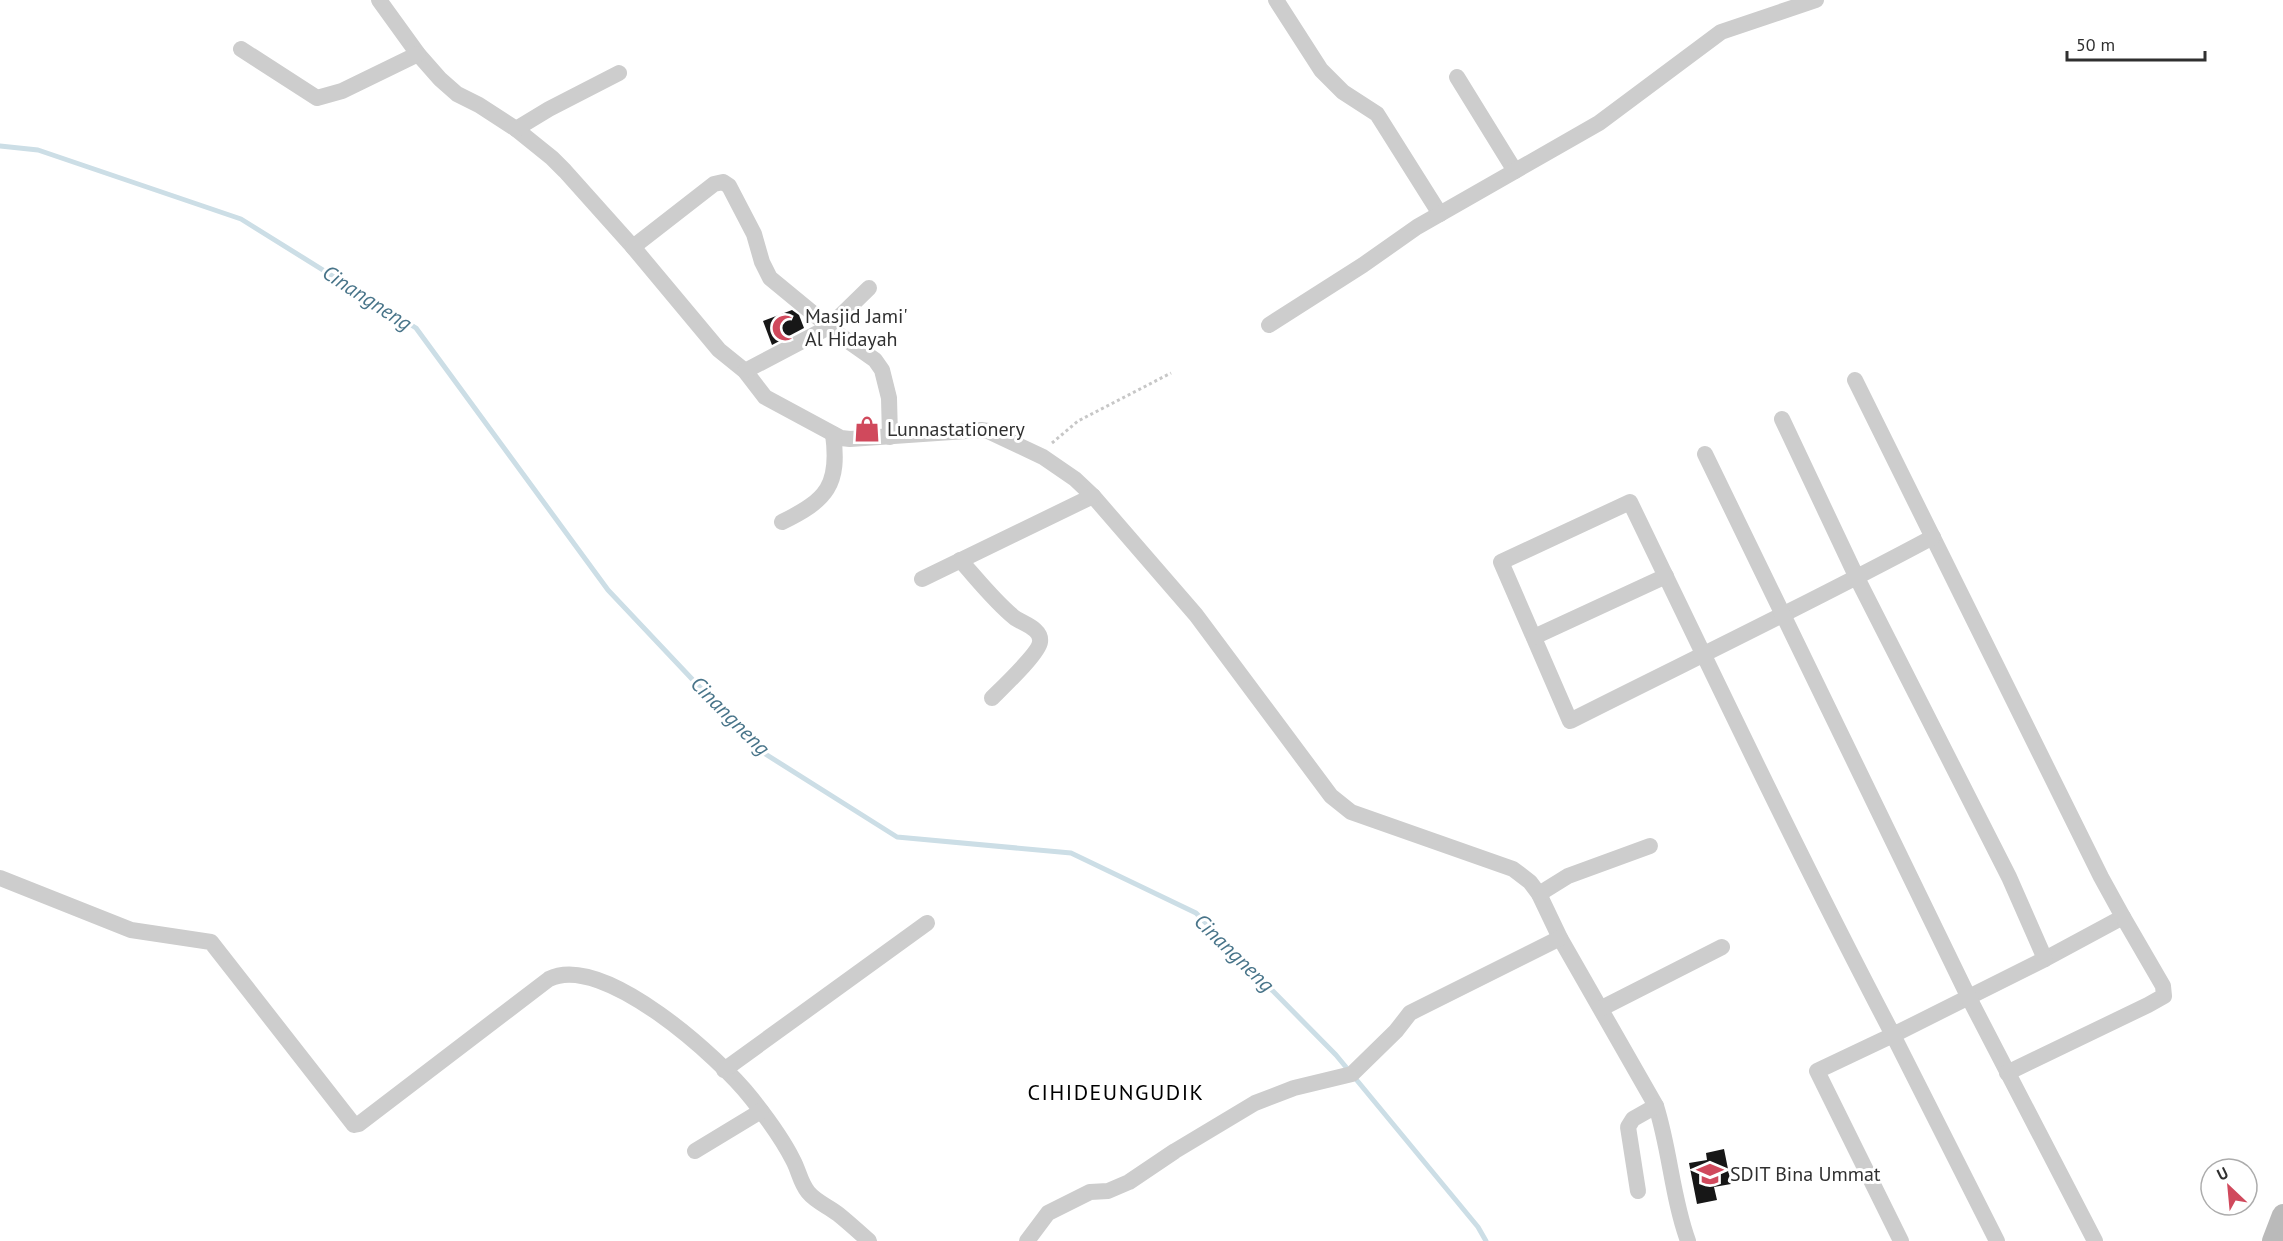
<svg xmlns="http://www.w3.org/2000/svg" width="2283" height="1241" font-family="'PT Sans',sans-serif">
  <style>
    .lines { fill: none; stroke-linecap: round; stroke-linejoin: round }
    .stream { stroke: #ccdee6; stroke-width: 5 }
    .building { fill: #171717 }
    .path { stroke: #c7c7c7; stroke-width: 3; stroke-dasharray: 3 3; stroke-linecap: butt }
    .minor { stroke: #cdcdcd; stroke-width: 16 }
    .secondary { stroke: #bababa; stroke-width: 22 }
    .labels { text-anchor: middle; stroke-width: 6; stroke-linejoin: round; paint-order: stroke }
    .poi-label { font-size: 20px; fill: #303030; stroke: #fff; text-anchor: start }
    .water-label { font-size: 21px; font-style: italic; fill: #487489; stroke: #fff }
    .quarter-label { font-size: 22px; letter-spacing: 1.5px; fill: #000; stroke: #fff }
  </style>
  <rect width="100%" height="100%" fill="#fff"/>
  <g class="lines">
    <path class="stream" d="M0 146 38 150 241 219 416 328 608 590 759 750 897 837 1071 853 1196 913 1336 1055 1478 1227 1486 1241"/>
  </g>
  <g class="building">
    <path d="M792 310 799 315 804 328 772 345 763 321Z"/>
    <path d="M1724 1149 1731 1184 1714 1187 1717 1200 1697 1204 1689 1163 1707 1160 1706 1153Z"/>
  </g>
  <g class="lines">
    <path class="path" d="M1052 443 1078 421 1171 373"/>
    <g class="minor">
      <path d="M379 0 418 54 440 79 457 94 479 105 516 129 552 158 565 171 633 247 719 350 745 371 765 397 841 438 850 439 981 430 988 431 1043 457 1075 479 1093 496 1196 615 1331 796 1351 812 1513 869 1530 882 1539 894 1560 938 1656 1106C1670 1150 1672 1197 1688 1241"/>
      <path d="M1276 0 1321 70 1343 92 1377 114 1440 214"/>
      <path d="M241 49 317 98 342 91 418 54"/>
      <path d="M1457 77 1515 171"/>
      <path d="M516 129 549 109 619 73"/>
      <path d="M633 247 714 184 723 182 729 186 754 234 762 262 770 278 838 334 875 360 882 370 889 398 890 437"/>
      <path d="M1269 325 1363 265 1417 227 1599 123 1721 32 1816 0"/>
      <path d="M745 371 829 327 869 288"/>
      <path d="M1855 380 2101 877 2123 917 2045 959"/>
      <path d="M1782 419 1857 578 2009 877 2045 959 1893 1035C1801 860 1716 680 1630 502L1501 562 1570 721C1691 660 1814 601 1933 537"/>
      <path d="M1705 454 1968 996 2095 1241"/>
      <path d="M782 522C827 500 840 485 833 434"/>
      <path d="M960 560C978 580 995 602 1015 618 1024 624 1042 629 1040 642 1039 653 1002 688 992 698"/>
      <path d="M922 579 1093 496"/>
      <path d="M1534 637 1666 576"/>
      <path d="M0 878 131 930 211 942 354 1125 359 1124 549 979C603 952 720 1058 752 1099 767 1118 782 1138 793 1160 799 1171 800 1182 808 1192 816 1202 828 1206 838 1214 848 1222 859 1232 869 1241"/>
      <path d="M1539 894 1568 876 1650 846"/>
      <path d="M1602 1008 1722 947"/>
      <path d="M724 1070 927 923"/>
      <path d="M2007 1073 2148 1005 2164 996 2163 986 2123 917"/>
      <path d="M695 1151 761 1111"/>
      <path d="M1638 1191 1628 1127 1633 1119 1656 1106"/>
      <path d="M1027 1241 1048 1213 1090 1192 1108 1191 1129 1182 1175 1151 1255 1103 1294 1088 1352 1074 1396 1031 1410 1013 1560 938"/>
      <path d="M1901 1241 1817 1071 1893 1035 1997 1241"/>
    </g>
    <path class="secondary" d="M2273 1241 2283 1215"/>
  </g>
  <defs>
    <g id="mosque-bare" transform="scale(2.07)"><path d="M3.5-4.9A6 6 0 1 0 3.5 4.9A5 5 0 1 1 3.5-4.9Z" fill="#d0495c" stroke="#fff" stroke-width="2.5" paint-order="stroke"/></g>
    <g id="shop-bare" transform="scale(2.07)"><path d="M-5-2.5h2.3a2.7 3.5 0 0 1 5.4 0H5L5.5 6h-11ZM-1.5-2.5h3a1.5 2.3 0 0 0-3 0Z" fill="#d0495c" stroke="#fff" stroke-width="2.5" paint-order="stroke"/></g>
    <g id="school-bare" transform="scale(2.07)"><path d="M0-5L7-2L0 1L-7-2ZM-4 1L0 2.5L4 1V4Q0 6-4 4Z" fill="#d0495c" stroke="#fff" stroke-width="2.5" paint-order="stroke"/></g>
  </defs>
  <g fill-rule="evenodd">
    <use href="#mosque-bare" x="785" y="328"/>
    <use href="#shop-bare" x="867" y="429"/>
    <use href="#school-bare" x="1710" y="1174"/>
  </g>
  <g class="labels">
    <g class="poi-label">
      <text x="805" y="323">Masjid Jami'<tspan x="805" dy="23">Al Hidayah</tspan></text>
      <text x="887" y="436">Lunnastationery</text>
      <text x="1730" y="1181">SDIT Bina Ummat</text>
    </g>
    <g class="water-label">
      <text transform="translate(367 298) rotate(33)" y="7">Cinangneng</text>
      <text transform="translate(730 716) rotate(45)" y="7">Cinangneng</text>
      <text transform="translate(1234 953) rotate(44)" y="7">Cinangneng</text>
    </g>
    <g class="quarter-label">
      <text x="1116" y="1100">CIHIDEUNGUDIK</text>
    </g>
  </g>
  <g transform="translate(2229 1187) rotate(334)"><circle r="28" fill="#ffffff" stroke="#acacac" stroke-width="1.5"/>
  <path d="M0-4.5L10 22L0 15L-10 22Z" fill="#d0495c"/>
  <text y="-9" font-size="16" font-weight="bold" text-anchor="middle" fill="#303030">U</text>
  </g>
  <path d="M2067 51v9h138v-9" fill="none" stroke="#303030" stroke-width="3"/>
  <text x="2076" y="51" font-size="18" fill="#303030" stroke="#ffffff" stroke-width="4.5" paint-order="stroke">50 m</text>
</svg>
